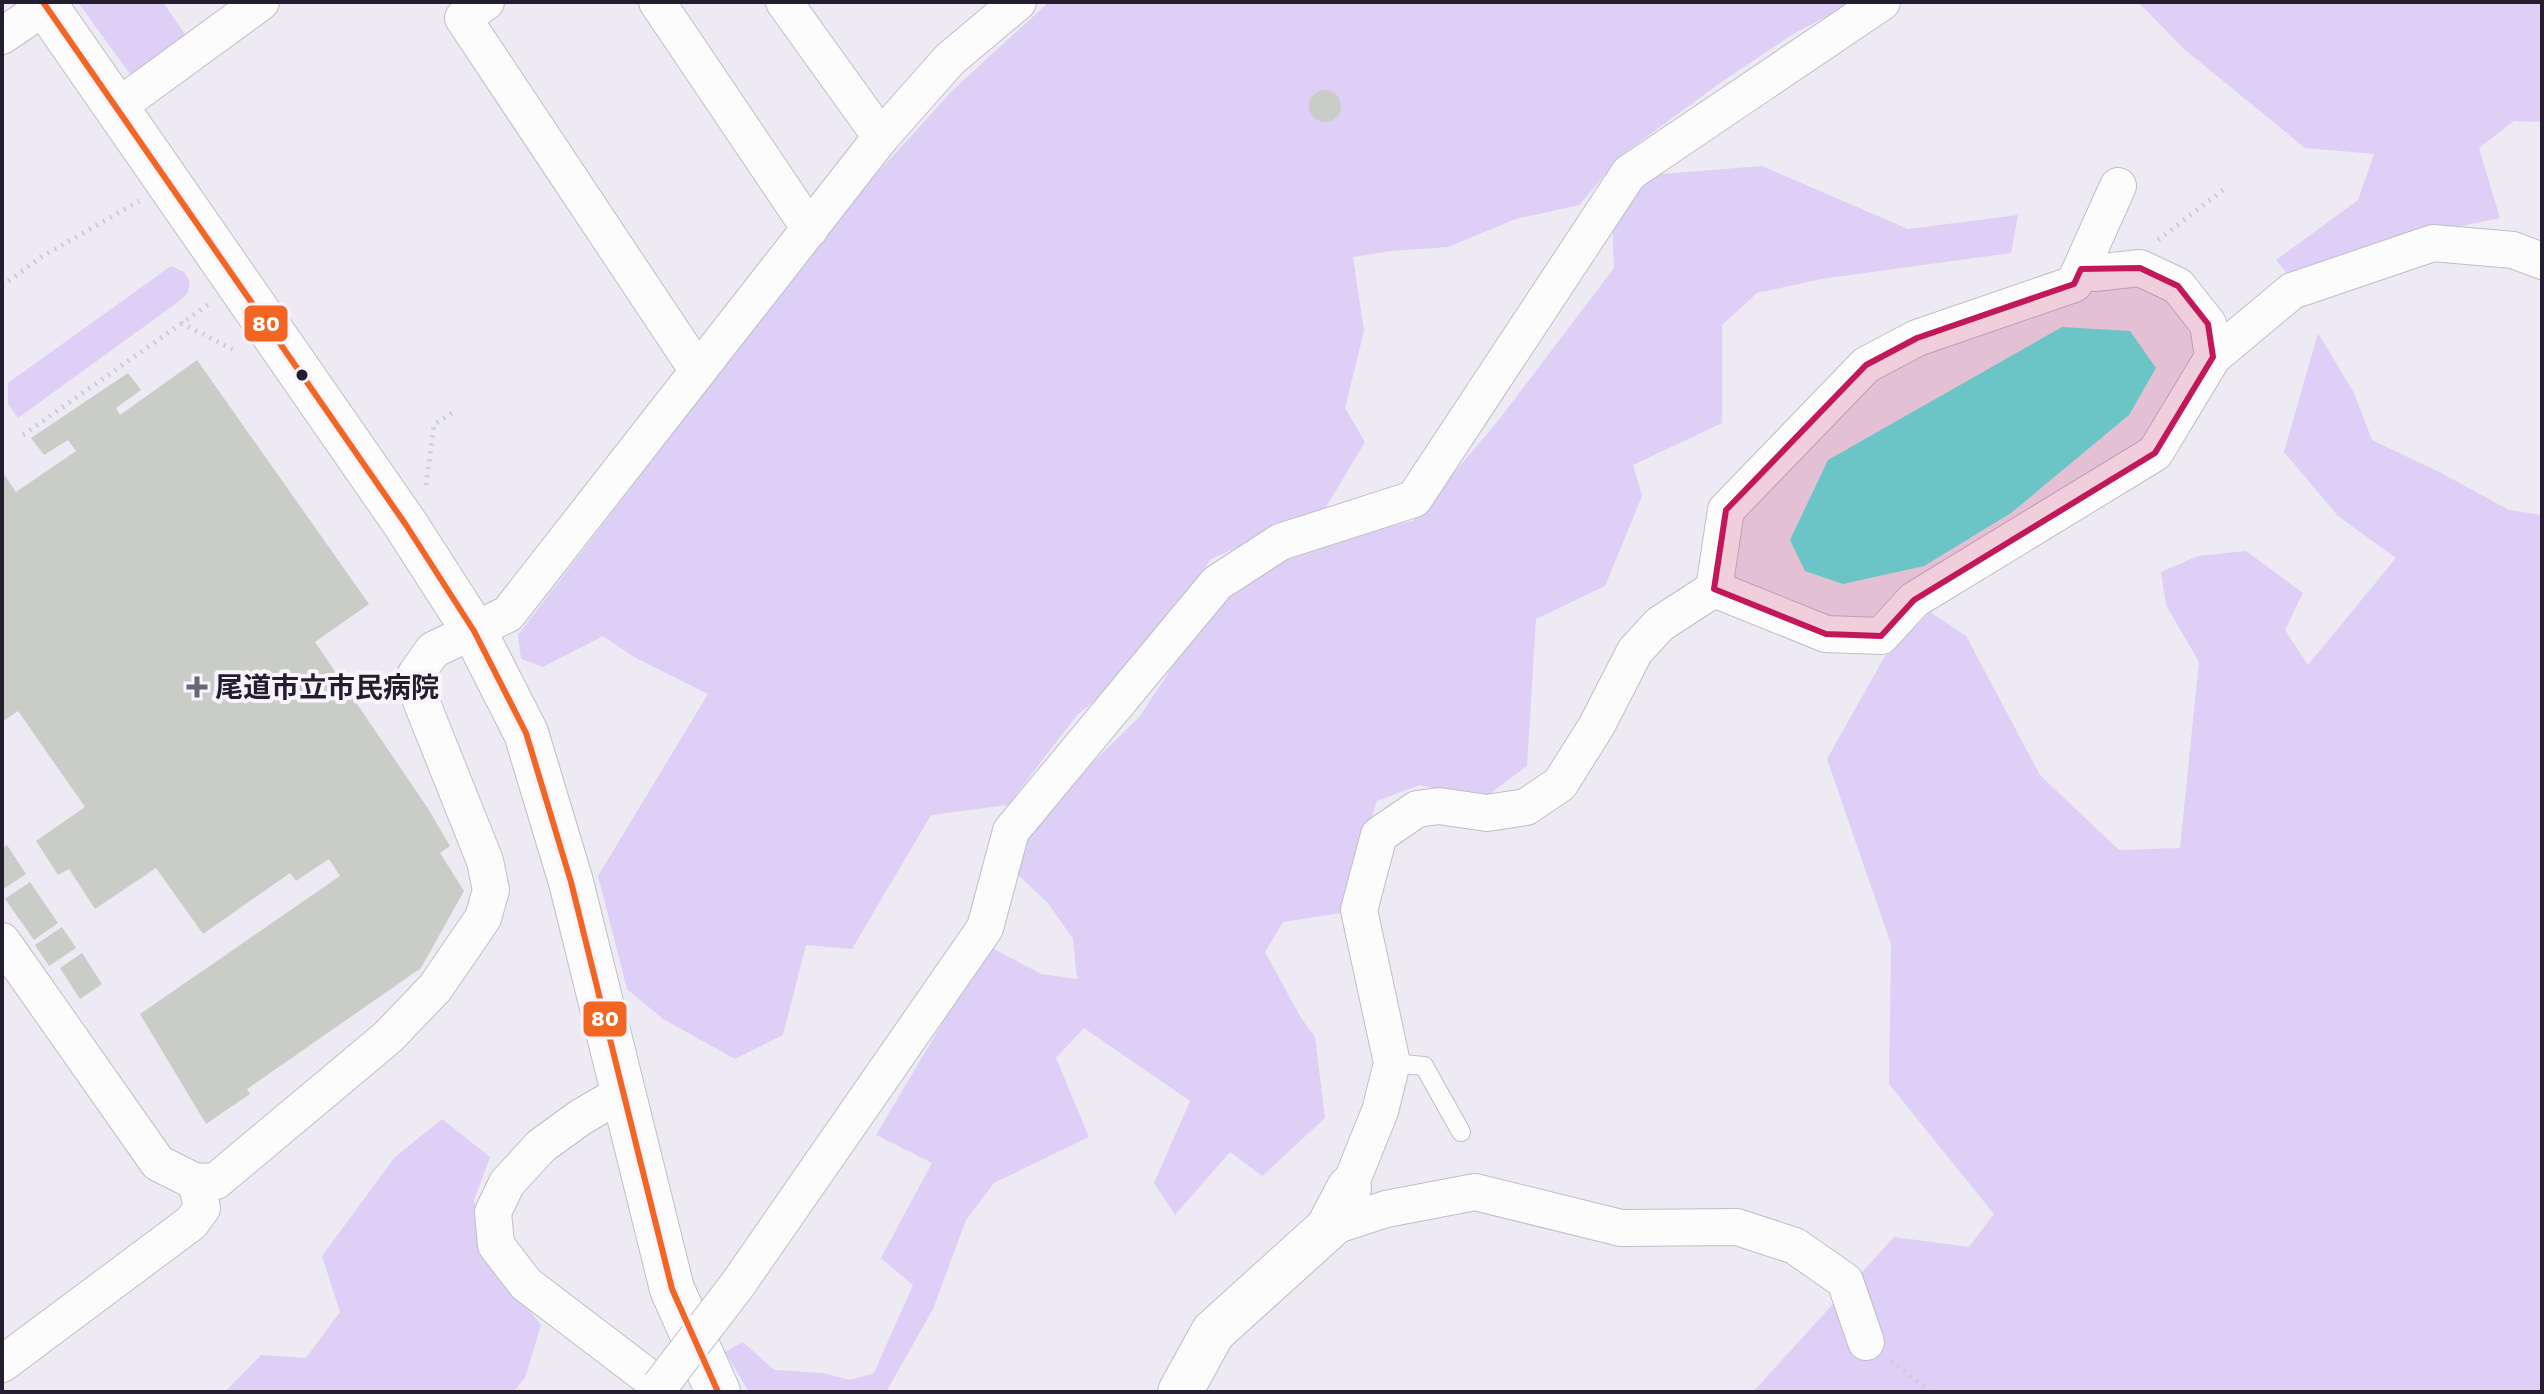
<svg xmlns="http://www.w3.org/2000/svg" width="2544" height="1394" font-family="'Work Sans','Noto Sans JP',sans-serif">
  <style>
    .green { fill: #ddcff6 }
    .water { fill: #55efe0 }
    .building { fill: #caccc7 }
    .lines { fill: none; stroke-linecap: round; stroke-linejoin: round }
    .service-casing { stroke: #c0bcca; stroke-width: 20 }
    .minor-casing { stroke: #c0bcca; stroke-width: 38 }
    .tertiary-casing { stroke: #c0bcca; stroke-width: 46 }
    .path { stroke: #cdccd1; stroke-width: 5; stroke-dasharray: 2 6; stroke-linecap: butt }
    .service { stroke: #fcfcfd; stroke-width: 18 }
    .minor { stroke: #fcfcfd; stroke-width: 36 }
    .tertiary { stroke: #fcfcfd; stroke-width: 44 }
    .minor-bridge-casing { stroke: #c0bcca; stroke-width: 38; stroke-linecap: butt }
    .minor-bridge { stroke: #fcfcfd; stroke-width: 36 }
    .bus-1-casing { stroke: #f7f4fe; stroke-width: 12 }
    .bus-1 { stroke: #f26522; stroke-width: 6 }
    .marked { fill: #c2185b; fill-opacity: 0.2; stroke: #c2185b; stroke-width: 6; stroke-linejoin: round }
    .bus-dot { fill: #241d30; stroke: #f7f4fe; stroke-width: 3 }
    .poi-dot { fill: #6a6575; stroke: #f7f4fe; stroke-width: 3 }
    .labels { text-anchor: middle; stroke-width: 8; stroke-linejoin: round; paint-order: stroke }
    .poi-label { font-size: 28px; font-weight: bold; fill: #241d30; stroke: #f7f4fe; text-anchor: start }
    .line-badge { stroke: #f7f4fe; stroke-width: 3 }
    .badge-label { font-size: 22px; text-anchor: middle; font-weight: bold; fill: #fff }
  </style>
  <rect width="100%" height="100%" fill="#edeaf4"/>
  <g class="green">
    <path d="M78 2H163L188 39 132 77Z"/>
    <path d="M1049 2H1854L1793 34 1720 83 1623 154 1579 205 1516 219 1448 247 1391 251 1353 257 1364 331 1345 408 1365 442 1326 507 1211 559 1129 675 1077 715 1008 805 931 815 852 949 806 945 783 1035 735 1059 663 1019 627 989 598 876 708 694 634 657 603 636 543 667 521 659 518 635 847 206 955 88Z"/>
    <path d="M2138 2H2542V122L2514 121 2479 148 2500 218 2438 231 2293 281 2276 260 2358 200 2374 154 2305 148 2184 49Z"/>
    <path d="M1762 166 1908 229 2018 215 2011 253 1821 279 1757 293 1722 325V423L1633 465 1642 496 1605 586 1536 619 1527 766 1483 799 1420 785 1377 801 1341 913 1283 922 1265 952 1301 1018 1315 1037 1325 1118 1262 1176 1230 1152 1175 1215 1154 1183 1190 1101 1084 1028 1056 1058 1089 1137 994 1183 966 1220 933 1309 886 1392H749L725 1352 743 1342 774 1370 823 1373 850 1380 874 1373 913 1285 881 1258 932 1163 876 1135 988 946 1041 974 1077 979 1073 939 1048 903 1015 872 1032 823 1140 716 1188 643 1237 581 1292 548 1413 521 1498 421 1614 268 1612 216 1649 175Z"/>
    <path d="M171 266 184 272 190 282 188 292 182 299 18 418 8 404V383Z"/>
    <path d="M2318 333 2354 393 2372 440 2441 473 2509 510 2542 515V1392H1753L1894 1237 1969 1247 1994 1214 1889 1084 1891 944 1827 759 1885 656 1930 612 1966 636 2040 775 2119 850 2180 848 2199 662 2166 605 2161 572 2198 556 2246 551 2303 593 2285 630 2308 665 2396 558 2338 516 2284 452Z"/>
    <path d="M442 1119 490 1157 474 1200 483 1253 541 1325 525 1378 513 1392H225L261 1355 306 1358 340 1312 322 1256 395 1157Z"/>
  </g>
  <path class="water" d="M2062 327 2130 331 2156 368 2129 415 2011 513 1924 566 1843 584 1805 571 1790 540 1828 460Z"/>
  <g class="building">
    <circle cx="1325" cy="106" r="16"/>
    <path d="M197 360 369 604 315 642 427 807 450 846 440 853 464 891 421 968 247 1089 250 1094 206 1124 140 1014 340 876 329 859 296 881 290 873 203 934 156 868 95 909 69 869 58 875 36 841 85 807 18 711 2 722V471L16 492 76 451 68 440 44 455 31 438 128 373 141 390 116 408 120 415Z"/>
    <path d="M7 845 26 874 2 890V849Z"/>
    <path d="M30 882 58 923 34 940 5 899Z"/>
    <path d="M62 927 76 948 49 966 35 945Z"/>
    <path d="M82 953 102 984 80 999 60 968Z"/>
  </g>
  <g class="lines">
    <g class="service-casing">
      <path id="service" d="M1392 1063 1424 1066 1461 1132"/>
    </g>
    <g class="minor-casing">
      <g id="minor">
        <path d="M486 2 463 18 698 371"/>
        <path d="M657 2 810 229"/>
        <path d="M784 2 881 137"/>
        <path d="M2 36 46 6"/>
        <path d="M116 108 261 2"/>
        <path d="M2213 357 2292 291 2433 243 2513 250 2542 261"/>
        <path d="M1714 589 1826 634 1881 636 1914 600 2155 453 2213 357 2208 324 2178 286 2140 268 2094 273 2081 269"/>
        <path d="M2 941 158 1163 196 1182 216 1181 388 1037 435 988 483 918 491 890 485 861 421 701 416 674 433 650 508 614 881 137 950 59 1018 2"/>
        <path d="M624 1092 581 1117 541 1146 507 1183 493 1212 496 1245 526 1284 660 1386 656 1392"/>
        <path d="M1349 1188 1380 1111 1392 1063 1359 910 1379 835 1417 809 1439 806 1487 813 1526 807 1560 784 1597 725 1635 651 1660 624 1714 589 1726 510 1866 365 1917 338 2074 284 2118 186"/>
        <path d="M1328 1228 1386 1209 1475 1192 1621 1228 1737 1227 1795 1246 1845 1281 1866 1342"/>
        <path d="M738 1284 985 928 1011 831 1217 583 1280 542 1414 499 1629 173 1882 2"/>
        <path d="M2 1364 191 1223 202 1208 196 1182"/>
      </g>
    </g>
    <g class="tertiary-casing">
      <g id="tertiary">
        <path d="M43 2 406 525 474 631 526 733 571 882 672 1289 718 1392"/>
        <path d="M1180 1392 1213 1332 1328 1228 1349 1188"/>
      </g>
    </g>
    <g class="path">
      <path d="M2158 240 2227 187"/>
      <path d="M2 286 41 257 139 201"/>
      <path d="M181 323 236 351"/>
      <path d="M23 435 209 304"/>
      <path d="M426 485 434 425 456 410"/>
      <path d="M1891 1361 1931 1392"/>
    </g>
    <use href="#service" class="service"/>
    <use href="#minor" class="minor"/>
    <use href="#tertiary" class="tertiary"/>
    <g class="minor-bridge-casing">
      <path id="minor-bridge" d="M660 1386 738 1284"/>
    </g>
    <use href="#minor-bridge" class="minor-bridge"/>
    <g class="bus-1-casing">
      <path id="bus-1" d="M43 2 406 525 474 631 526 733 571 882 672 1289 718 1392"/>
    </g>
    <use href="#bus-1" class="bus-1"/>
  </g>
  <path class="marked" d="M2140 268 2178 286 2208 324 2213 357 2155 453 1914 600 1881 636 1826 634 1714 589 1726 510 1866 365 1917 338 2074 284 2081 269Z"/>
  <circle class="bus-dot" cx="302" cy="375" r="7"/>
  <path class="poi-dot" d="M193 675h8v8h8v8h-8v8h-8v-8h-8v-8h8z"/>
  <g class="labels">
    <g class="poi-label">
      <text x="215" y="697">尾道市立市民病院</text>
    </g>
  </g>
  <g class="line-badge">
    <rect x="243" y="304" width="46" height="39" rx="8" fill="#f26522"/>
    <rect x="582" y="1000" width="46" height="38" rx="8" fill="#f26522"/>
  </g>
  <g class="badge-label">
    <text x="266" y="331">80</text>
    <text x="605" y="1026">80</text>
  </g>
  <rect width="2544" height="1394" fill="none" stroke="#241d30" stroke-width="8"/>
</svg>
